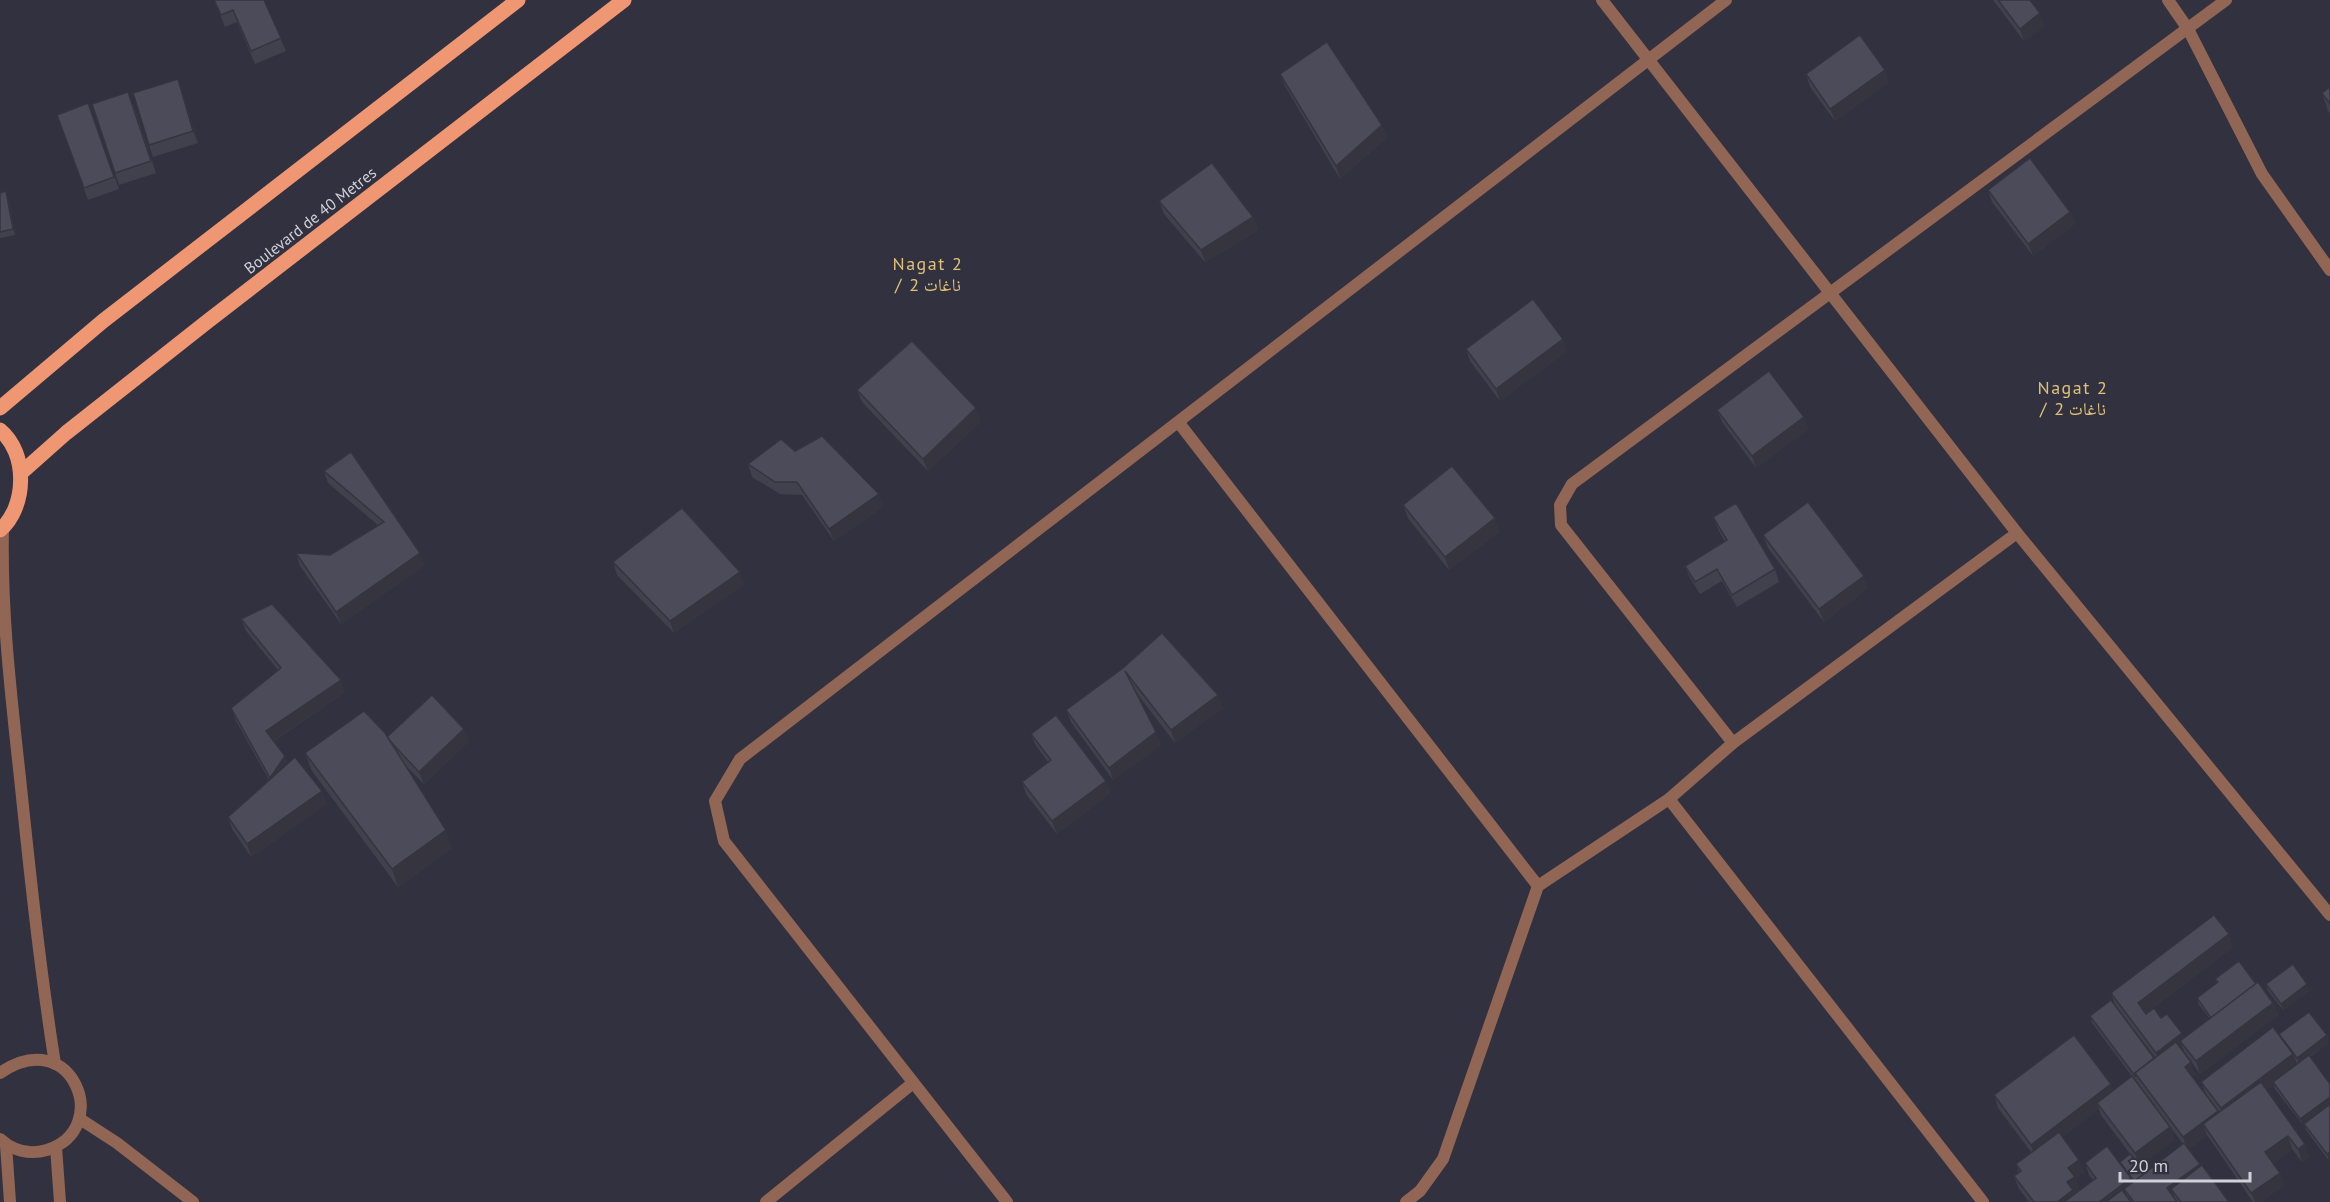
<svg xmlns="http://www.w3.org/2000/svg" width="2330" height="1202" font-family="'PT Sans','Noto Naskh Arabic',sans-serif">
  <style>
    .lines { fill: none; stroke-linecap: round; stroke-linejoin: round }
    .minor { stroke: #926655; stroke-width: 12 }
    .tertiary { stroke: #926655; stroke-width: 12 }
    .primary { stroke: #ef9673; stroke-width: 15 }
    .wall { fill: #41404d }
    .shaded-wall { fill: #35343f }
    .building { fill: #4c4b5a; stroke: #35343f; stroke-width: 1.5 }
    .labels { text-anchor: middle; stroke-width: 6; stroke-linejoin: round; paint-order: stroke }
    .street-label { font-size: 16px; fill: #d1d1da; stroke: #32313f }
    .neighbourhood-label { font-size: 18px; letter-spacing: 1.5px; fill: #e0c277; stroke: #32313f }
  </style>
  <rect width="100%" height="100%" fill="#32313f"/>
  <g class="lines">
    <g class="minor">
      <path d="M1602 0 2017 533 2330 915"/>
      <path d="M2168 0 2188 29 2262 174 2330 270"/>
      <path d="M1179 423 1538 886"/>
      <path d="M1733 743 1561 525 1560 505 1572 484 2226 0"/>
      <path d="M1669 799 1983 1202"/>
      <path d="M80 1119 117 1143 193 1202"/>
      <path d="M766 1202 913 1083"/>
      <path d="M1007 1202 724 841 715 801 740 759 1726 0"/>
      <path d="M1406 1202 1420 1191 1443 1159 1538 886 1669 799 1733 743 2017 533"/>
    </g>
    <g class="tertiary">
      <path d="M3 528C1 611 11 695 20 778 30 874 40 969 55 1064"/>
      <path d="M0 1073C72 1023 114 1129 47 1150 30 1155 13 1151 0 1139"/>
      <path d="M6 1145 10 1202"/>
      <path d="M56 1147 60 1202"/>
    </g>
    <g class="primary">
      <path d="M0 408 103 321 518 0"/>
      <path d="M0 430C28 453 27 507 0 530"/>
      <path d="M21 473 66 433 208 321 624 0"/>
    </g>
  </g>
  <g class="wall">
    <path d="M214 0H264L286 51 255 64 237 22 225 27Z"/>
    <path d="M1993 0H2030L2045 26 2024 41Z"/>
    <path d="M1280 74 1382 125 1387 137 1340 179 1285 86Z"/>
    <path d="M1806 74 1889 82 1835 121 1810 87Z"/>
    <path d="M2330 87V113L2328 111 2322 93Z"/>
    <path d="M182 91 198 143 153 157 149 145Z"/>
    <path d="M88 103 119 189 88 200 57 115Z"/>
    <path d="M133 104 156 173 119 185 115 173Z"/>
    <path d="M1988 190 2070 212 2075 224 2033 256 1992 202Z"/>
    <path d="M0 193 9 198 15 235 0 238Z"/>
    <path d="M1159 201 1253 217 1258 230 1205 262 1164 214Z"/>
    <path d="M1466 349 1567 351 1500 401 1470 361Z"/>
    <path d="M857 390 981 421 928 471 862 402Z"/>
    <path d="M1717 410 1808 429 1756 468 1722 422Z"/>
    <path d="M795 451 884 506 834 541 802 495 780 494 752 477 748 464Z"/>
    <path d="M351 452 425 565 341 624 300 566 296 553 330 555 378 525 328 483 324 471Z"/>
    <path d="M1403 505 1500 531 1449 570 1408 518Z"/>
    <path d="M1713 517 1775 569 1779 582 1737 607 1722 581 1700 594 1690 578 1685 566 1725 542 1718 529Z"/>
    <path d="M1763 535 1868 588 1824 622 1768 548Z"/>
    <path d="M613 562 744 584 674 633 617 575Z"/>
    <path d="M241 619 345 692 274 741 285 756 288 764 322 791 327 804 251 857 232 829 228 817 269 780 236 721 231 708 278 670 246 631Z"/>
    <path d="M1123 668 1223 708 1175 743 1135 691 1161 745 1113 780 1071 722 1066 710Z"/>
    <path d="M1031 734 1106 781 1110 793 1057 834 1026 794 1022 782 1048 762 1036 746Z"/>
    <path d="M387 737 469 741 424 784 404 764 452 848 398 887 312 771 305 753Z"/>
    <path d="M2233 947 2146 1013 2161 1018 2184 1038 2210 1019 2199 1005 2197 998 2217 983 2215 979 2256 984 2273 1003 2278 1015 2200 1074 2185 1053 2183 1048 2181 1050 2195 1074 2192 1077 2218 1113 2219 1112 2206 1094 2201 1082 2280 1037 2279 1034 2327 1035 2329 1042 2310 1057 2330 1084V1160L2329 1161 2306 1130 2304 1124 2303 1125 2275 1089 2274 1085 2266 1090 2305 1144 2309 1157 2302 1162 2292 1149 2273 1163 2280 1173 2284 1185 2261 1202H2253L2207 1135 2188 1149 2201 1166 2229 1202H2029L2019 1189 2014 1176 2019 1173 2016 1164 2031 1152 1998 1108 1994 1095 2111 1084 2113 1090 2170 1127 2175 1139 2139 1166 2101 1115 2099 1109 2062 1137 2079 1160 2084 1172 2075 1179 2079 1189 2074 1193V1194L2093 1180 2089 1175 2085 1163 2120 1162 2145 1173 2183 1144 2139 1085 2138 1082 2137 1083 2092 1023 2090 1016 2154 1058 2155 1057 2115 1005 2111 993Z"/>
    <path d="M2266 984 2310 990 2283 1010 2268 991Z"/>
  </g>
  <g class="shaded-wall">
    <path d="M2040 13 2045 26 2024 41 2020 29Z"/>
    <path d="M1885 70 1889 82 1835 121 1830 109Z"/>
    <path d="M178 79 182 91 198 143 193 131Z"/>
    <path d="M1382 125 1387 137 1340 179 1336 166Z"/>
    <path d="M6 191 9 198 15 235 13 229Z"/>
    <path d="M2070 212 2075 224 2033 256 2028 244Z"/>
    <path d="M1253 217 1258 230 1205 262 1201 250Z"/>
    <path d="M1563 339 1567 351 1500 401 1496 389Z"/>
    <path d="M976 408 981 421 928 471 923 459Z"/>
    <path d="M1804 417 1808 429 1756 468 1752 456Z"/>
    <path d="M879 494 884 506 834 541 829 529Z"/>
    <path d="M1495 518 1500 531 1449 570 1445 557Z"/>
    <path d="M420 553 425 565 341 624 336 612Z"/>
    <path d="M740 572 744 584 674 633 670 621Z"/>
    <path d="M1864 576 1868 588 1824 622 1819 609Z"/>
    <path d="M341 680 345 692 270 743 266 731Z"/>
    <path d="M1218 695 1223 708 1175 743 1171 730Z"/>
    <path d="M464 729 469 741 424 784 419 772Z"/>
    <path d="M1156 732 1161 745 1113 780 1109 768Z"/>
    <path d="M285 756 289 768 270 778Z"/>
    <path d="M1106 781 1110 793 1057 834 1052 821Z"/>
    <path d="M322 791 327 804 251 857 247 844Z"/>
    <path d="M446 830 452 848 398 887 392 869Z"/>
    <path d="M2229 934 2233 947 2143 1015 2138 1003Z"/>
    <path d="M2307 984 2310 990 2283 1010 2281 1004Z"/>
    <path d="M2273 1003 2278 1015 2200 1074 2196 1061Z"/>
    <path d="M2182 1033 2186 1046 2180 1041 2183 1048 2161 1065 2156 1053Z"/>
    <path d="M2327 1035 2329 1042 2299 1064 2297 1058Z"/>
    <path d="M2293 1054 2298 1066 2273 1082 2274 1085 2226 1121 2221 1108Z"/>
    <path d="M2191 1062 2195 1074 2189 1079 2185 1067Z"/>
    <path d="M2111 1084 2116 1097 2097 1103 2099 1109 2035 1157 2031 1145Z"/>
    <path d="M2330 1097V1105L2303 1125 2300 1119Z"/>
    <path d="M2218 1111 2222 1123 2203 1124 2207 1135 2188 1149 2183 1137Z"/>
    <path d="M2170 1127 2175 1139 2139 1166 2135 1153Z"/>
    <path d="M2288 1136 2292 1149 2270 1165 2265 1152Z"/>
    <path d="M2305 1144 2309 1157 2302 1162 2298 1149Z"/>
    <path d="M2330 1152V1160L2329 1161 2327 1154Z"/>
    <path d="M2079 1160 2084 1172 2075 1179 2079 1189 2074 1193 2077 1202H2057L2067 1182 2068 1168Z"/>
    <path d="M2200 1164 2204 1176 2171 1189 2175 1198 2167 1188Z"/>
    <path d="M2280 1173 2284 1185 2261 1202H2255L2251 1193Z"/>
    <path d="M2131 1178 2136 1190 2124 1189 2127 1197 2120 1202H2099Z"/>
  </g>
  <g class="building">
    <path d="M214 0H264L281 38 251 51 233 10 221 15Z"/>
    <path d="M1998 0H2030L2040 13 2020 29Z"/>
    <path d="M1860 35 1885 70 1830 109 1806 74Z"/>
    <path d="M1327 42 1382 125 1336 166 1280 74Z"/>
    <path d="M178 79 193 131 149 145 133 93Z"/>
    <path d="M2330 87V104L2322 93Z"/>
    <path d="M128 92 151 161 115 173 92 104Z"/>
    <path d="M88 103 114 177 84 188 57 115Z"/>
    <path d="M2030 158 2070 212 2028 244 1988 190Z"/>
    <path d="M1212 163 1253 217 1201 250 1159 201Z"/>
    <path d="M6 191 13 229 0 232V193Z"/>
    <path d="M1533 299 1563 339 1496 389 1466 349Z"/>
    <path d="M912 341 976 408 923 459 857 390Z"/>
    <path d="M1769 371 1804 417 1752 456 1717 410Z"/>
    <path d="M822 436 879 494 829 529 797 482H775L748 464 781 439 795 451Z"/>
    <path d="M351 452 420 553 336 612 296 553 330 555 384 522 324 471Z"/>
    <path d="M1452 466 1495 518 1445 557 1403 505Z"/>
    <path d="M1808 502 1864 576 1819 609 1763 535Z"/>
    <path d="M1736 503 1775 569 1732 595 1717 569 1695 582 1685 566 1727 540 1713 517Z"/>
    <path d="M682 508 740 572 670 621 613 562Z"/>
    <path d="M272 604 341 680 266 731 285 756 270 778 231 708 281 668 241 619Z"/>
    <path d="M1162 633 1218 695 1171 730 1125 671 1156 732 1109 768 1066 710 1123 668Z"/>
    <path d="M432 695 464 729 419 772 391 742 387 737Z"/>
    <path d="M364 711 385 733 446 830 392 869 305 753Z"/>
    <path d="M1056 715 1106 781 1052 821 1022 782 1051 760 1031 734Z"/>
    <path d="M295 757 322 791 247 844 228 817Z"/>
    <path d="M2214 915 2229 934 2138 1003 2146 1014 2154 1008 2161 1018 2167 1014 2182 1033 2156 1053 2111 993Z"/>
    <path d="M2239 961 2256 984 2211 1018 2197 998 2218 982 2215 979Z"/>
    <path d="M2293 964 2307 984 2281 1004 2266 984Z"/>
    <path d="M2258 982 2273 1003 2196 1061 2180 1041Z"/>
    <path d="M2111 1000 2154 1058 2135 1073 2136 1076H2135L2090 1016Z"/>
    <path d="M2309 1012 2327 1035 2297 1058 2279 1034Z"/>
    <path d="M2273 1027 2293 1054 2221 1108 2201 1082Z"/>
    <path d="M2074 1035 2111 1084 2031 1145 1994 1095Z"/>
    <path d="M2176 1042 2191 1062 2185 1067 2218 1111 2183 1137 2135 1073Z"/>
    <path d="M2309 1055 2330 1084V1097L2300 1119 2273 1082Z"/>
    <path d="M2132 1076 2170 1127 2135 1153 2097 1103Z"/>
    <path d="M2261 1082 2305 1144 2298 1149 2288 1136 2265 1152 2280 1173 2251 1193 2203 1124Z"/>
    <path d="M2330 1104V1152L2327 1154 2304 1124Z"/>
    <path d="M2059 1132 2079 1160 2068 1168 2075 1177 2067 1182 2073 1190 2057 1202H2034L2014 1176 2021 1171 2016 1164Z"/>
    <path d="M2184 1143 2200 1164 2167 1188 2177 1202H2134L2124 1189Z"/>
    <path d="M2107 1146 2131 1178 2099 1202H2064L2096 1178 2085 1163Z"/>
    <path d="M2130 1154 2145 1173 2134 1181 2120 1162Z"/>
    <path d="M2202 1165 2229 1202H2181L2171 1189Z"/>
    <path d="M2122 1190 2131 1202H2106Z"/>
  </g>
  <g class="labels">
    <g class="street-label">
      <text transform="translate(310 220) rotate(-38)" y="6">Boulevard de 40 Metres</text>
    </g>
    <g class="neighbourhood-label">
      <text x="928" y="270">Nagat 2<tspan x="928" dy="21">/ ناغات 2</tspan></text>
      <text x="2073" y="394">Nagat 2<tspan x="2073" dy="21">/ ناغات 2</tspan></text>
    </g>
  </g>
  <path d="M2120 1172v9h130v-9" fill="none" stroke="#d1d1da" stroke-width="3"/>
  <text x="2129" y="1172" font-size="18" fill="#d1d1da" stroke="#32313f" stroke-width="4.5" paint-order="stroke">20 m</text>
</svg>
